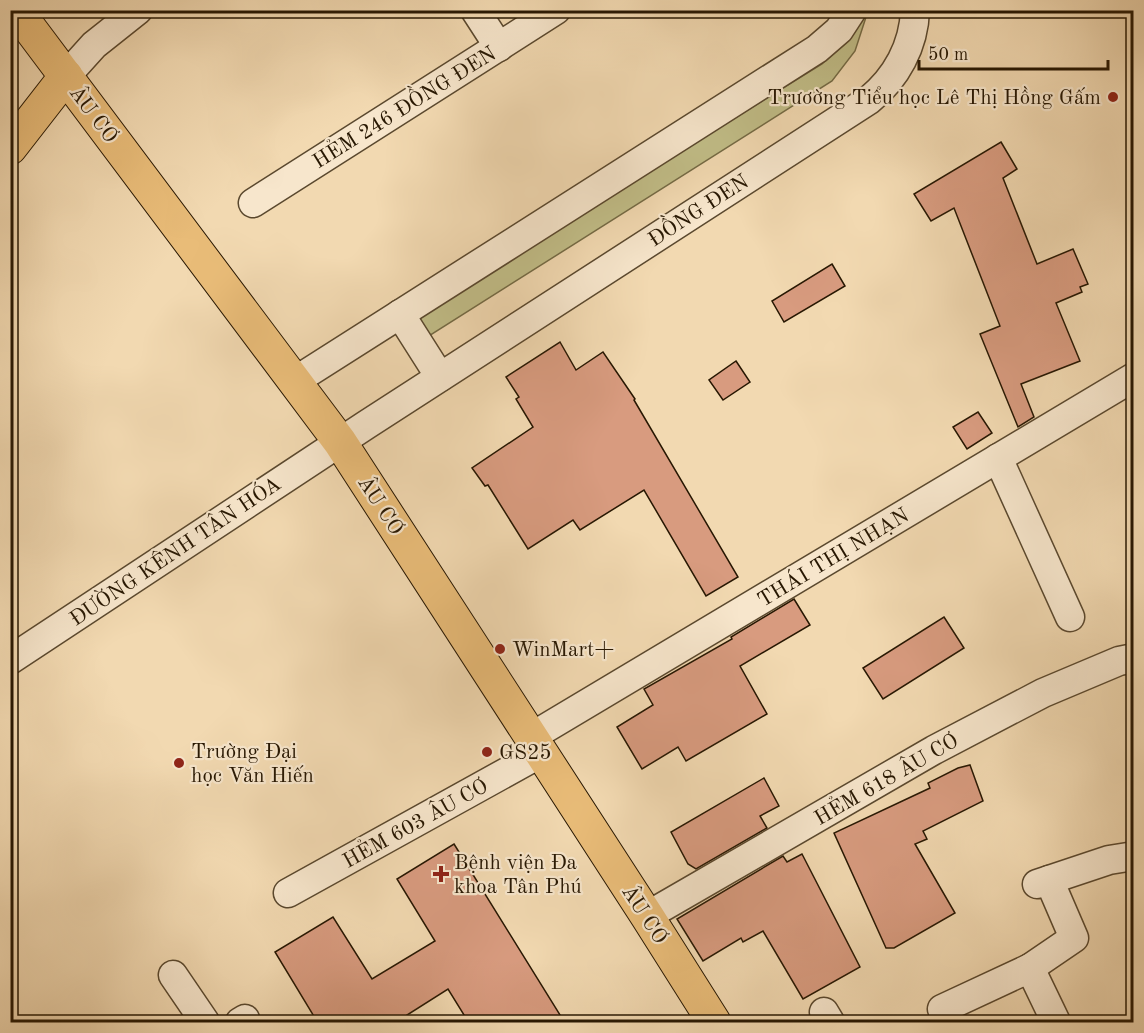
<svg xmlns="http://www.w3.org/2000/svg" width="1144" height="1033" font-family="'Old Standard TT',serif">
  <style>
    .green { fill: #c1bd87; stroke: #746a44; stroke-width: 1.5 }
    .building { fill: #d89b7f; stroke: #271702; stroke-width: 1.5 }
    .lines { fill: none; stroke-linecap: round; stroke-linejoin: round }
    .minor-casing { stroke: #5a482e; stroke-width: 31 }
    .major-casing { stroke: #271702; stroke-width: 35 }
    .minor { stroke: #f7e6cc; stroke-width: 28 }
    .major { stroke: #e9bc78; stroke-width: 33 }
    .poi-dot { fill: #8f2418; stroke: #f7e6cc; stroke-width: 2 }
    .labels { text-anchor: middle; stroke-width: 4.5; stroke-linejoin: round; paint-order: stroke }
    .poi-label { font-size: 21px; fill: #271702; stroke: #f7e6cc; text-anchor: start }
    .street-label { font-size: 21px; fill: #271702; stroke: #f7e6cc }
  </style>
  <rect width="100%" height="100%" fill="#f2d9b1"/>
  <filter id="stains"><feTurbulence type="fractalNoise" baseFrequency=".00333" numOctaves="4"/><feColorMatrix values="0 0 0 0 .2 0 0 0 0 .09 0 0 0 0 .02 0 0 0 .5 -.17"/></filter>
  <radialGradient id="worn" r=".72"><stop offset=".6" stop-color="#630" stop-opacity="0"/><stop offset="1" stop-color="#630" stop-opacity=".3"/></radialGradient>
  <path class="green" d="M862 11H868L855 51 832 81 421 341 409 320 822 64 850 39Z"/>
  <g class="building">
    <path d="M1001 142 1017 169 1003 178 1037 264 1073 249 1088 284 1080 287 1082 292 1056 303 1080 361 1021 384 1034 417 1018 427 980 334 1000 326 954 208 931 221 914 194Z"/>
    <path d="M832 264 845 286 784 322 772 301Z"/>
    <path d="M560 342 576 370 603 352 635 399 634 400 738 577 706 596 644 490 580 530 573 520 528 549 488 485 485 486 472 468 533 427 516 399 519 397 506 377Z"/>
    <path d="M736 361 750 382 723 400 709 380Z"/>
    <path d="M978 412 992 433 967 449 953 427Z"/>
    <path d="M794 599 810 625 740 666 767 714 686 761 678 747 642 769 617 727 653 705 644 689 732 639 731 637Z"/>
    <path d="M944 617 964 648 883 699 863 668Z"/>
    <path d="M970 765 983 801 923 831 927 839 915 844 955 913 894 948H886L834 833 930 788 928 783 958 768Z"/>
    <path d="M764 778 779 806 760 816 767 828 696 869 688 864 671 832Z"/>
    <path d="M454 844 565 1023H469L448 989 407 1015 412 1023H318L275 952 333 917 372 979 435 941 397 879Z"/>
    <path d="M802 854 860 967 803 999 763 931 743 942 741 938 703 961 677 919 783 856 787 862Z"/>
  </g>
  <g class="lines">
    <g class="minor-casing">
      <g id="minor">
        <path d="M475 10 499 47"/>
        <path d="M66 76 94 45 138 10"/>
        <path d="M253 203 556 10"/>
        <path d="M400 314 440 377"/>
        <path d="M295 381 817 49 839 30 852 10"/>
        <path d="M998 458 1070 617"/>
        <path d="M10 660 366 425 869 100C896 78 914 46 915 10"/>
        <path d="M531 737 1134 377"/>
        <path d="M1037 884 1109 860 1134 856"/>
        <path d="M288 893 541 753"/>
        <path d="M647 916 934 750 1043 693 1119 661 1134 658"/>
        <path d="M1030 968 1074 938 1049 880"/>
        <path d="M173 975 205 1022"/>
        <path d="M942 1009 1030 968 1056 1022"/>
        <path d="M824 1012 830 1022"/>
        <path d="M240 1022 245 1019"/>
      </g>
    </g>
    <g class="major-casing">
      <g id="major">
        <path d="M16 10 340 442 647 916 714 1022"/>
        <path d="M10 148 66 76"/>
      </g>
    </g>
    <use href="#minor" class="minor"/>
    <use href="#major" class="major"/>
  </g>
  <g class="poi-dot">
    <circle cx="1113" cy="97" r="6"/>
    <circle cx="500" cy="649" r="6"/>
    <circle cx="487" cy="752" r="6"/>
    <circle cx="179" cy="763" r="6"/>
    <path d="M438 865h6v6h6v6h-6v6h-6v-6h-6v-6h6z"/>
  </g>
  <g class="labels">
    <g class="poi-label">
      <text x="1101" y="104" text-anchor="end">Trươờng Tiểu học Lê Thị Hồng Gấm</text>
      <text x="512" y="656">WinMart+</text>
      <text x="191" y="758">Trường Đại<tspan x="191" dy="24">học Văn Hiến</tspan></text>
      <text x="499" y="759">GS25</text>
      <text x="454" y="869">Bệnh viện Đa<tspan x="454" dy="24">khoa Tân Phú</tspan></text>
    </g>
    <g class="street-label">
      <text transform="translate(404 107) rotate(-32)" y="7">HẺM 246 ĐỒNG ĐEN</text>
      <text transform="translate(94 114) rotate(53)" y="7">ÂU CƠ</text>
      <text transform="translate(698 210) rotate(-33)" y="7">ĐỒNG ĐEN</text>
      <text transform="translate(381 505) rotate(57)" y="7">ÂU CƠ</text>
      <text transform="translate(175 551) rotate(-34)" y="7">ĐƯỜNG KÊNH TÂN HÓA</text>
      <text transform="translate(833 557) rotate(-31)" y="7">THÁI THỊ NHẠN</text>
      <text transform="translate(886 779) rotate(-30)" y="7">HẺM 618 ÂU CƠ</text>
      <text transform="translate(415 823) rotate(-29)" y="7">HẺM 603 ÂU CƠ</text>
      <text transform="translate(645 914) rotate(57)" y="7">ÂU CƠ</text>
    </g>
  </g>
  <rect width="1144" height="1033" fill="none" stroke="#f2d9b1" stroke-width="36"/>
  <rect x="12" y="12" width="1120" height="1009" fill="none" stroke="#271702" stroke-width="3"/>
  <rect x="18" y="18" width="1108" height="997" fill="none" stroke="#271702" stroke-width="1.5"/>
  <path d="M919 60v9h189v-9" fill="none" stroke="#271702" stroke-width="3"/>
  <text x="928" y="60" font-size="18" fill="#271702" stroke="#f7e6cc" stroke-width="4.5" paint-order="stroke">50 m</text>
  <rect width="100%" height="100%" filter="url(#stains)"/>
  <rect width="100%" height="100%" fill="url(#worn)"/>
</svg>
